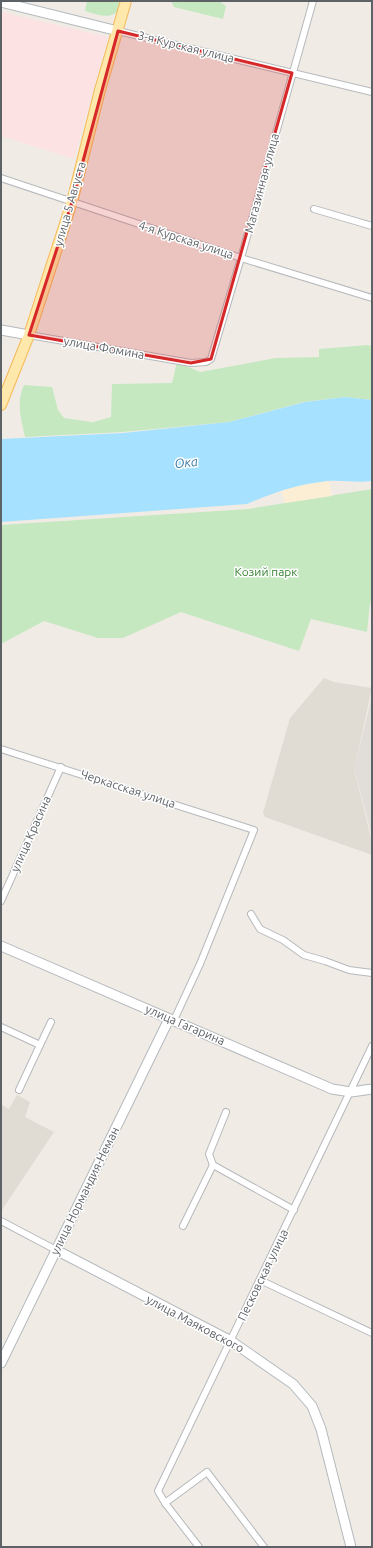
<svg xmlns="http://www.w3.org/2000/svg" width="373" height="1548" font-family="Ubuntu,sans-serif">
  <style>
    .industrial { fill: #e1deda }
    .education { fill: #e0dbd3 }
    .medical { fill: #fce2e2 }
    .green { fill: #c5e8c1 }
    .sand { fill: #fceed5 }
    .water { fill: #a6e2ff }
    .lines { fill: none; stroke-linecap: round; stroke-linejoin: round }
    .street-casing { stroke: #b6b9bc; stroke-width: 8 }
    .secondary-casing { stroke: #b4b9bd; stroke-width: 11 }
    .primary-casing { stroke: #f6b959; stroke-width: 12 }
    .street { stroke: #fff; stroke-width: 6 }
    .secondary { stroke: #fff; stroke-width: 9 }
    .primary { stroke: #ffe8ab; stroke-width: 10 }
    .marked { fill: #d62828; fill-opacity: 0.2; stroke: #d62828; stroke-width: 3; stroke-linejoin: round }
    .labels { text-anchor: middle; stroke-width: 3; stroke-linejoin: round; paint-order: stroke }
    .street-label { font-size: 12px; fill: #5d6266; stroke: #fff }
    .park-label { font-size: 12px; fill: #368131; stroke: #fff }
    .water-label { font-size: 13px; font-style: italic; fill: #3a78a3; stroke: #fff }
  </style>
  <rect width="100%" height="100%" fill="#f0ece5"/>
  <path class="industrial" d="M372 696V837L354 768Z"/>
  <g class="education">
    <path d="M324 678 334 682 372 688 354 769 372 842V855L265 817 263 813 290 718Z"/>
    <path d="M17 1095 30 1102 25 1117 54 1132 2 1210 1 1104 9 1109Z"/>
  </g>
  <path class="medical" d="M1 12 108 37 74 159 1 136Z"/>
  <g class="green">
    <path d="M87 1H123C117 22 101 16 85 11Z"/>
    <path d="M171 1H219L226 6 223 19 174 7Z"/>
    <path d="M368 345 372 346V400L344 397 304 402 229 422 122 432 25 437C21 420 16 401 24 385L52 387 58 410 64 418 92 422 90 423 111 417 112 384 172 383 177 362 200 372 276 358 319 357V349Z"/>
    <path d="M372 489V603H370L367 632 311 619 299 651 181 612 123 638H98L44 621 1 644V525L248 509Z"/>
  </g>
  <path class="sand" d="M329 481 332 496 285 503 281 489Z"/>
  <path class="water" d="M345 397 372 400V481C357 483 343 480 328 481 298 484 275 492 247 504L1 522V439L123 433 229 422 305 402Z"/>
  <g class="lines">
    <g class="street-casing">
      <g id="street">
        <path d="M118 31 372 92"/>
        <path d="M1 178 241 258 372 298"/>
        <path d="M314 209 372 226"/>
        <path d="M29 335 191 363 206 362 211 359 241 258 313 1"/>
        <path d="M1 749 254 830 200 964 174 1020"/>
        <path d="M1 901 61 767"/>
        <path d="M251 914 260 929 283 940 304 955 325 961 349 970 372 973"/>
        <path d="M1 1027 40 1045 19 1090"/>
        <path d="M40 1045 51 1022"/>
        <path d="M213 1165 294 1210"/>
        <path d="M1 1221 56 1250"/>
        <path d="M183 1226 213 1165 209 1154 226 1112"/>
        <path d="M260 1280 372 1333"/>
        <path d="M165 1503 207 1472 264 1547"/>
        <path d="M199 1547 165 1503 158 1491 372 1046"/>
      </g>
    </g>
    <g class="secondary-casing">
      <g id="secondary">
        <path d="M1 2 118 31"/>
        <path d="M1 330 29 335"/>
        <path d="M1 946 332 1089 351 1092 372 1089"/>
        <path d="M56 1250 231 1341 293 1384 312 1406 321 1429 351 1547"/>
        <path d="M1 1363 169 1019"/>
      </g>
    </g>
    <g class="primary-casing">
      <path id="primary" d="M1 405 29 335 72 202 100 90 126 1"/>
    </g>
    <use href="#street" class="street"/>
    <use href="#secondary" class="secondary"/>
    <use href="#primary" class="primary"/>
  </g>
  <path class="marked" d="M118 31 292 73 211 359 191 363 29 335 72 202Z"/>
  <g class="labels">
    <g class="street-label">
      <text transform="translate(186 47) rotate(14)" y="4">3-я Курская улица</text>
      <text transform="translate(262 183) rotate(-75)" y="4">Магазинная улица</text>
      <text transform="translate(70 204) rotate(-74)" y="4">улица 5 Августа</text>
      <text transform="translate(186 240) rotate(18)" y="4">4-я Курская улица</text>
      <text transform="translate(104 348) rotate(10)" y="4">улица Фомина</text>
      <text transform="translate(128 789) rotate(18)" y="4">Черкасская улица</text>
      <text transform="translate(31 834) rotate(-66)" y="4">улица Красина</text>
      <text transform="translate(185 1025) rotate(23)" y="4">улица Гагарина</text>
      <text transform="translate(85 1191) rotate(-64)" y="4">улица Нормандия-Неман</text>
      <text transform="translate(263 1275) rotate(-64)" y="4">Песковская улица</text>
      <text transform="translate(195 1324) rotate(28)" y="4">улица Маяковского</text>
    </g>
    <g class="park-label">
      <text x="266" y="576">Козий парк</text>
    </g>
    <g class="water-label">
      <text transform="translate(186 462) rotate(-6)" y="5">Ока</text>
    </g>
  </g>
  <rect width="373" height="1548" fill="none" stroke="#5d6266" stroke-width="4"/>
</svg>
